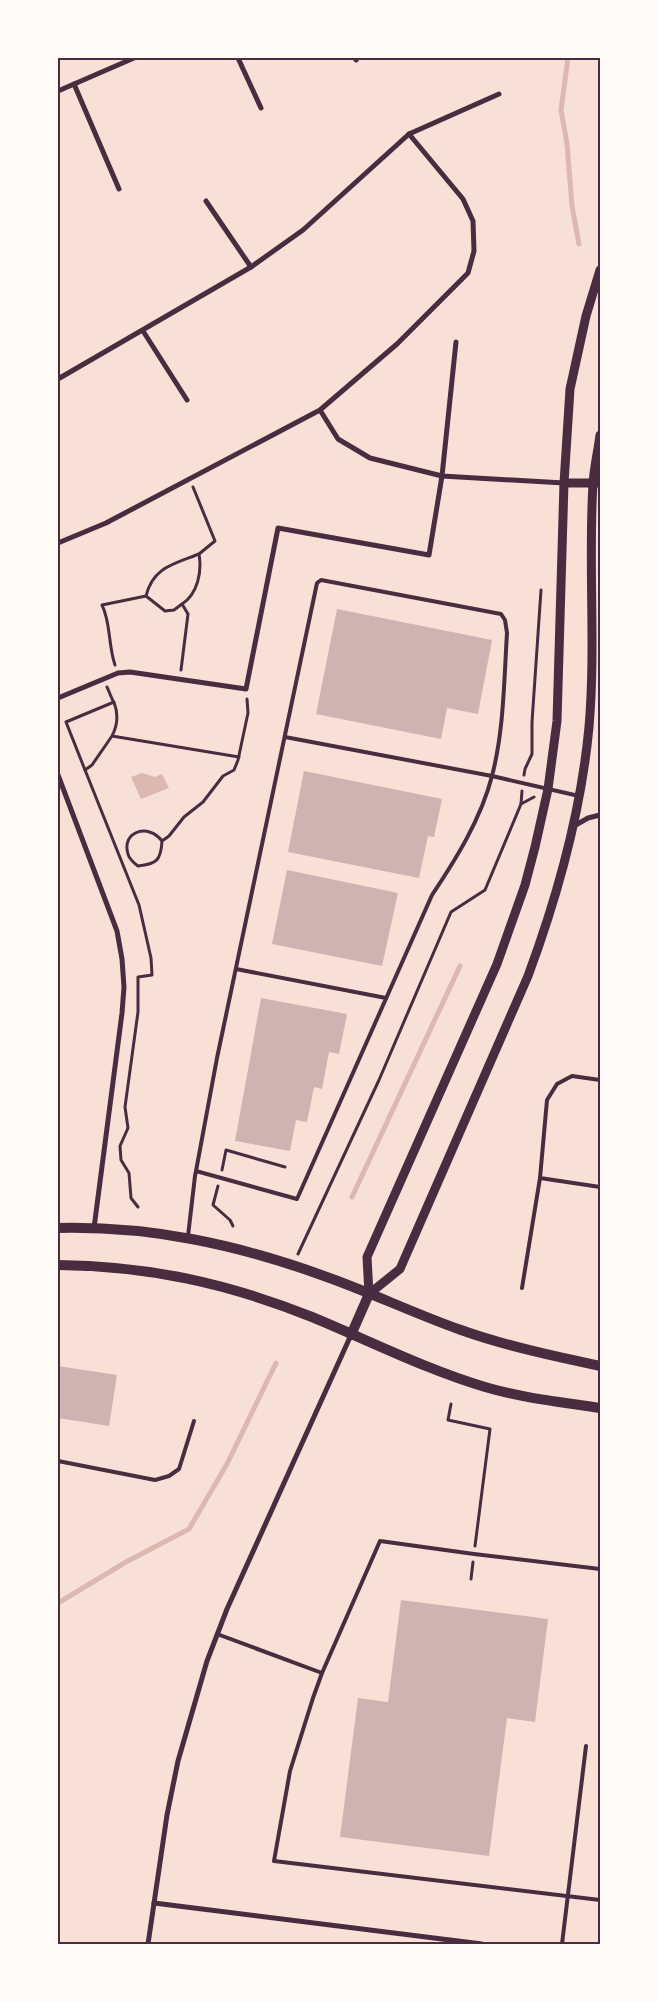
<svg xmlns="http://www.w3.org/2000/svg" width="658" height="2002" font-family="'PT Sans Narrow',sans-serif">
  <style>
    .water { fill: #dcb8b0 }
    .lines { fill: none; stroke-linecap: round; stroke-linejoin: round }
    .stream { stroke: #dcb8b0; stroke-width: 5 }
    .building { fill: #ccb4b1 }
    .path { stroke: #4a2c40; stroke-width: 3 }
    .service { stroke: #4a2c40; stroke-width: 4 }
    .minor { stroke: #4a2c40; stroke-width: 5 }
    .tertiary { stroke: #4a2c40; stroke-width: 9 }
    .secondary { stroke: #4a2c40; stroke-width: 10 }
    .neatline { fill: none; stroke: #4a2c40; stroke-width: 2 }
  </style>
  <rect width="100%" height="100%" fill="#f7e1d7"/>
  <path class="water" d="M142 773 155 777 162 774 169 788 141 799 131 777Z"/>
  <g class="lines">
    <g class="stream">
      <path d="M568 58 561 110 567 144 572 206 579 244"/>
      <path d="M352 1197 460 966"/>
      <path d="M58 1603 126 1562 189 1529 227 1464 276 1363"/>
    </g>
  </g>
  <g class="building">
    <path d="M337 609 492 640 478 714 447 708 441 739 316 714Z"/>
    <path d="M304 771 442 799 434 837 428 836 419 878 288 852Z"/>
    <path d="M287 870 398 893 382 966 272 944Z"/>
    <path d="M261 998 347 1014 339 1054 329 1052 322 1089 314 1087 307 1122 296 1120 290 1151 235 1141Z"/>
    <path d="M58 1366 117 1375 109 1426 58 1418Z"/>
    <path d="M401 1600 548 1619 535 1722 507 1718 489 1856 340 1837 358 1698 388 1702Z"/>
  </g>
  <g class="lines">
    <g class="path">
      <path d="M182 604 174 610 165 611 146 596C153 567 174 564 199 554"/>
      <path d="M115 665C108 645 111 623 102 605L146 596"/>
      <path d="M181 670 188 614 182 604C198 594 202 571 199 554L215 541 193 487"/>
      <path d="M107 687 113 701"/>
      <path d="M112 736C118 725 118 713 114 702L66 722 85 770 92 765 112 736 239 757"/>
      <path d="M85 770 139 905 151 958 152 975 138 977V1012L125 1107 128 1128 120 1146 121 1160 129 1173 131 1198 138 1207"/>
      <path d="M524 775 525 769 532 754V722L541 590"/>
      <path d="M521 804 522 791"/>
      <path d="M162 841C149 823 121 831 128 854 129 859 134 863 138 866 157 864 161 860 162 841L169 836 184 817 203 802 223 776 234 770 238 760 248 713 247 699"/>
      <path d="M222 1170 226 1150 285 1167"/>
      <path d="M218 1186 213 1205 230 1220 233 1226"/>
      <path d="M298 1254 379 1080 451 912 485 890 521 804 534 797"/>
      <path d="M451 1404 448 1420 490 1429 475 1546"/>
      <path d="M471 1579 473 1562"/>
    </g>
    <g class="service">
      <path d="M285 737 492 776 579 796"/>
      <path d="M236 969 386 998"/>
      <path d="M600 1080 572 1076 557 1084 547 1100 540 1178 600 1187"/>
      <path d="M188 1236 195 1176 196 1171 217 1058 317 583 321 580 501 614 505 620 507 633C504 680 504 730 492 776 481 819 456 859 432 895L297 1199 196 1171"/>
      <path d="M522 1288 540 1178"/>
      <path d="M58 1461 155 1480 169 1476 179 1469 194 1421"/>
      <path d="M600 1569 474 1554 380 1541 322 1673 313 1698 290 1771 274 1861 600 1900"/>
      <path d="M217 1634 322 1673"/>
      <path d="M562 1944 586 1746"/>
    </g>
    <g class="minor">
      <path d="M238 58 261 108"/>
      <path d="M355 58 356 60"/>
      <path d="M74 84 119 189"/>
      <path d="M58 91 134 58"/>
      <path d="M206 201 251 267"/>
      <path d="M143 331 187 400"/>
      <path d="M58 379 251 267 303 230 409 134 499 94"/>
      <path d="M320 410 338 439 370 458 442 476 564 483"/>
      <path d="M58 543 106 523 320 410 397 344 468 273 474 251 473 221 463 199 409 134"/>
      <path d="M58 698 118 673 130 672 246 689 278 528 429 555 442 476 456 342"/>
      <path d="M58 775 117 931 122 959 124 987 122 1013 94 1228"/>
      <path d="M574 826 588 818 600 815"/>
      <path d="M154 1903 482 1944"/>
      <path d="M148 1944 167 1815 178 1761 207 1661 227 1609 351 1335"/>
    </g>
    <g class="tertiary">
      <path d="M564 483H600"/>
      <path d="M369 1294 367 1257 497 964 525 885 535 847 548 789 557 721 564 483 570 389 586 316 600 270"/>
      <path d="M369 1294 400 1269 528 976C558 895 581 813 589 727 596 646 588 564 593 484 594 467 598 451 600 435"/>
    </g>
    <g class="secondary">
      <path d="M58 1228C151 1226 236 1244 324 1276 370 1292 415 1314 461 1330 506 1346 554 1356 600 1366"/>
      <path d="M58 1265C149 1266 227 1283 312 1317 370 1341 425 1369 485 1387 522 1398 562 1402 600 1408"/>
      <path d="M351 1335 369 1294"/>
    </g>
  </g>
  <rect width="658" height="2002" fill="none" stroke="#fffaf5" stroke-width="118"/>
  <rect x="59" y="59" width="540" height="1884" class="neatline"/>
</svg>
